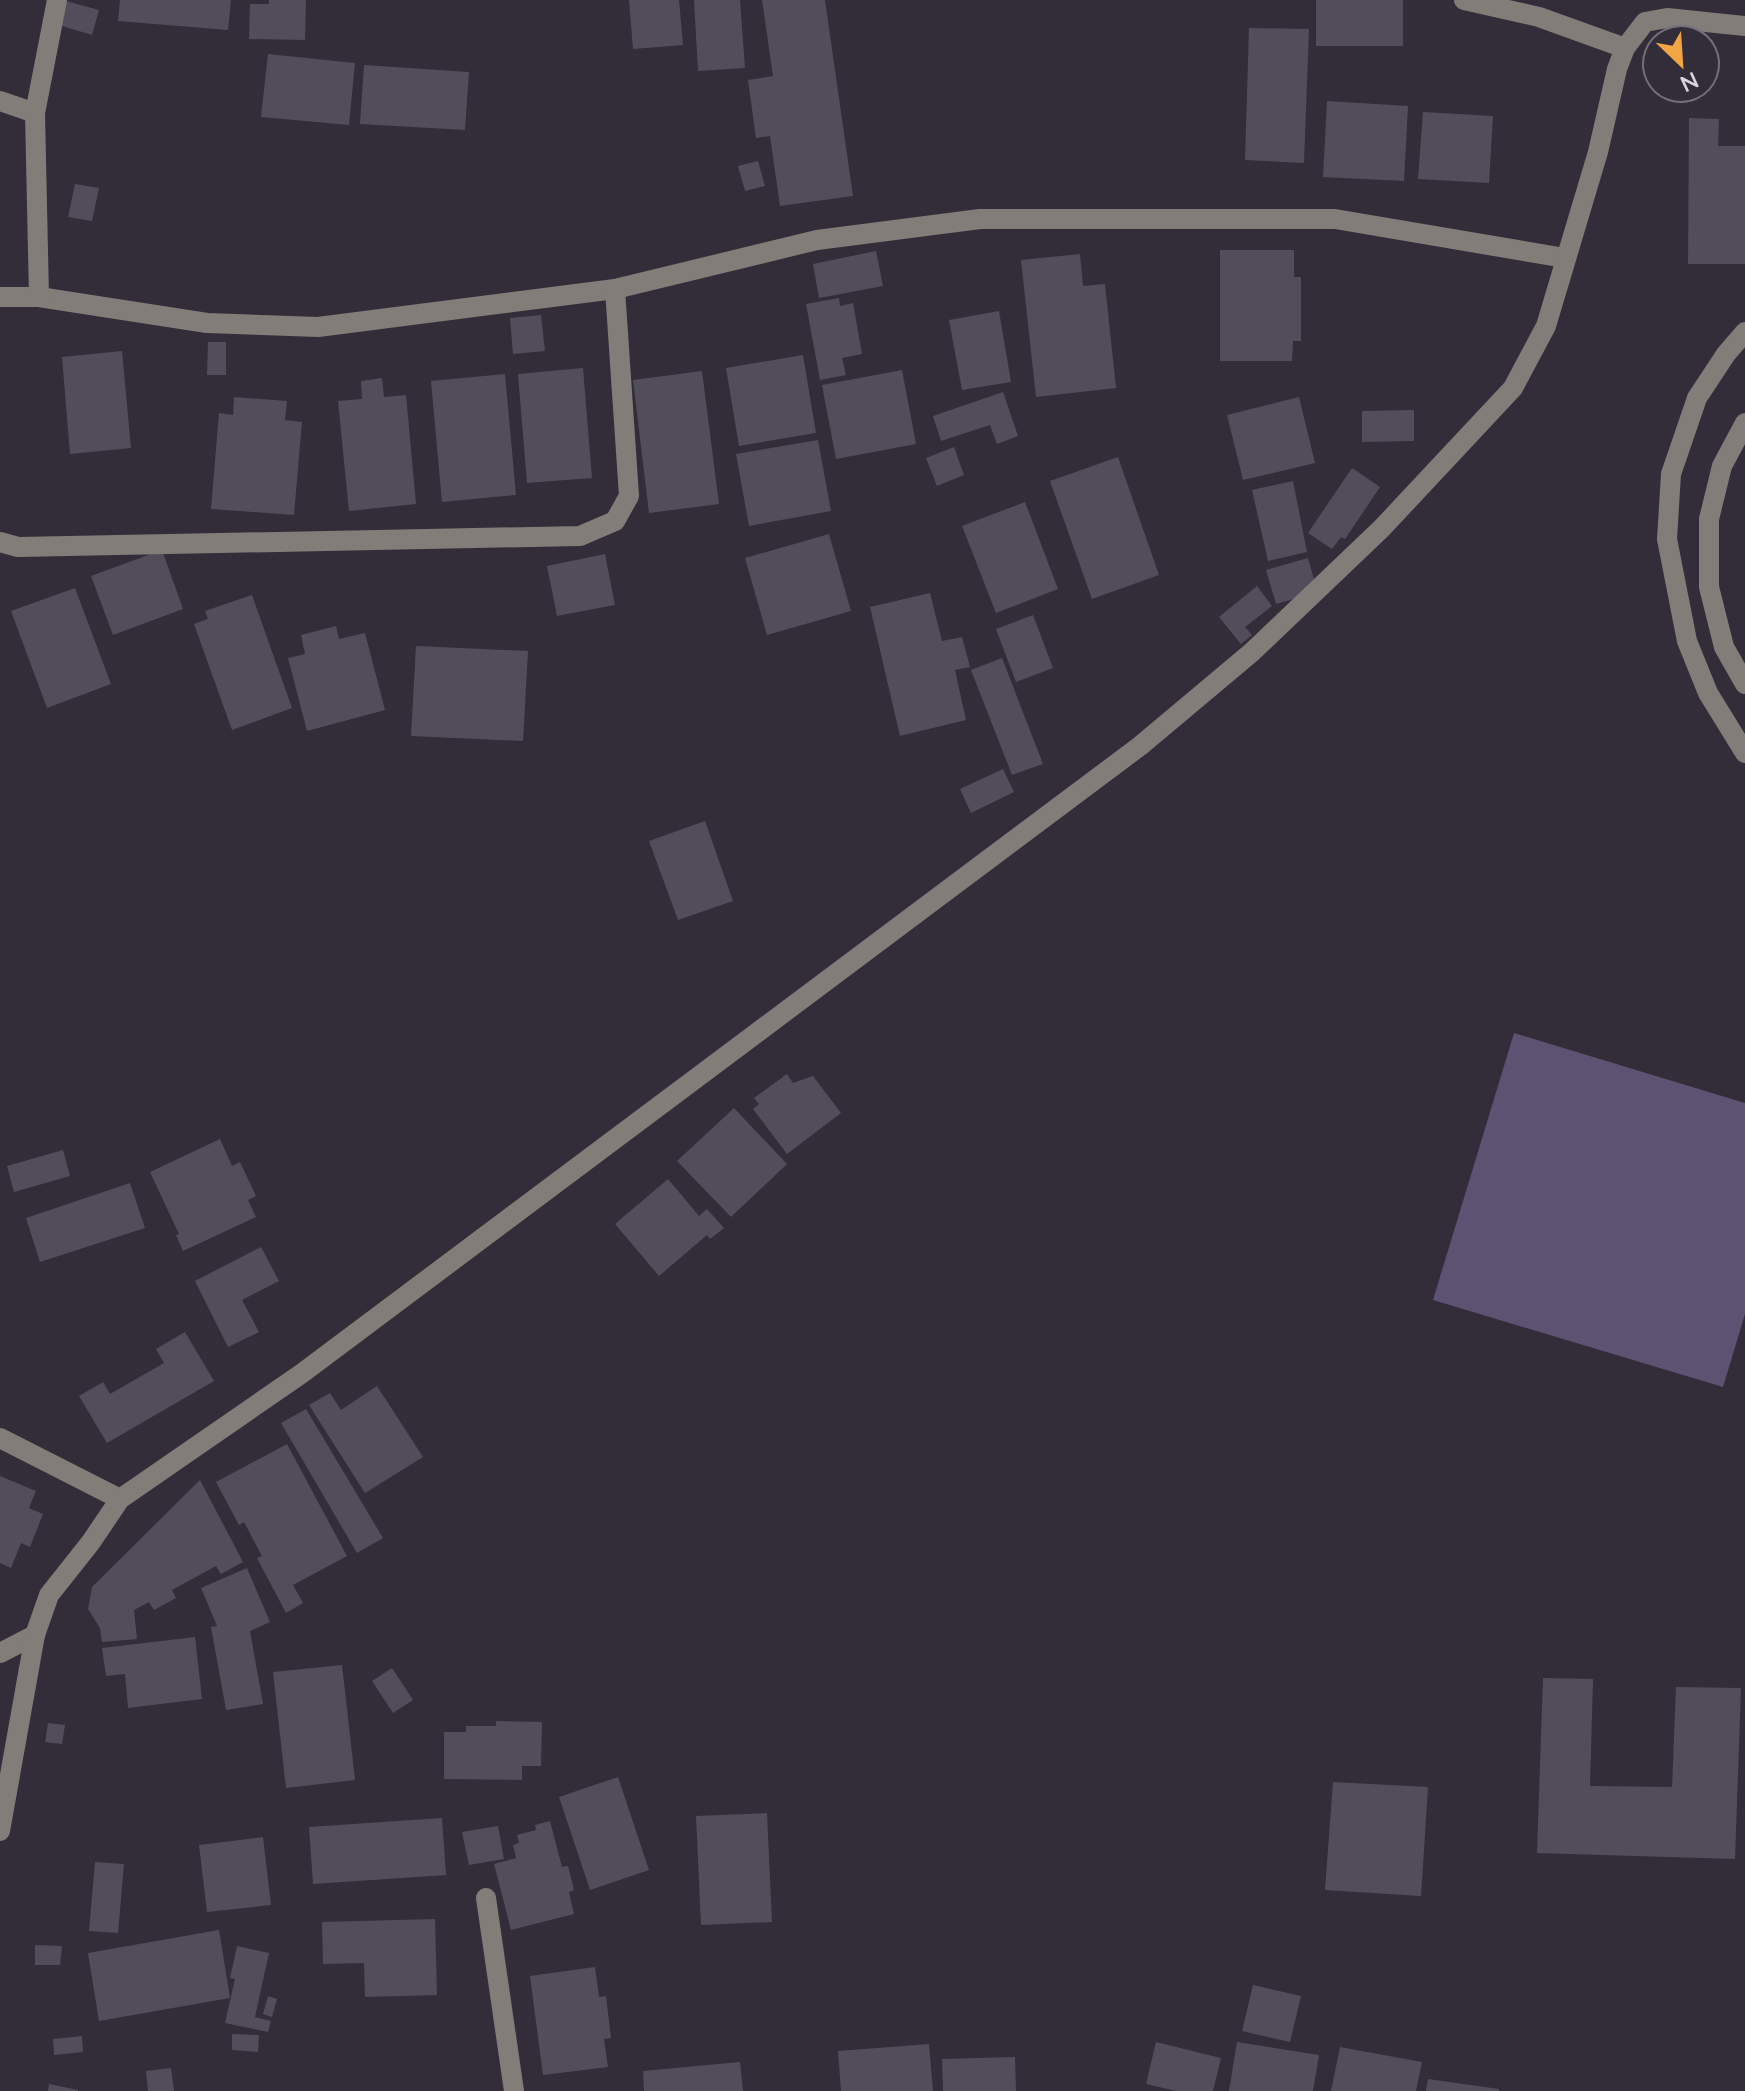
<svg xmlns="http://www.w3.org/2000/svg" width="1745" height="2091" font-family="Lato,sans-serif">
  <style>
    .green { fill: #5e5272 }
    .building { fill: #524d5b }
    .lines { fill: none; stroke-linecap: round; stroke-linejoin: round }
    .minor { stroke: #827d78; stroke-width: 20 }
  </style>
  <rect width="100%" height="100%" fill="#322d39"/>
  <path class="green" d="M1514 1033 1745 1103V1314L1723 1387 1433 1300Z"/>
  <g class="building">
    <path d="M120 0H231L228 30 118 21Z"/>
    <path d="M269 0H306L305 40 249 39 250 4H269Z"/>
    <path d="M629 0H679L683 45 633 49Z"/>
    <path d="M694 0H740L745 68 698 71Z"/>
    <path d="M762 0H825L853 196 780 206 770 136 756 138 748 80 773 76Z"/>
    <rect x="1316" y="0" width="87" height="46"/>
    <path d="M66 1 99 10 92 35 59 25Z"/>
    <path d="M1249 28 1309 29 1304 163 1245 160Z"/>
    <path d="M268 54 355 63 349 125 261 117Z"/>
    <path d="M364 65 469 72 465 130 360 124Z"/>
    <path d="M1327 101 1408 106 1404 181 1323 177Z"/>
    <path d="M1423 112 1493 116 1489 183 1418 179Z"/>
    <path d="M1689 118 1719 119 1718 146H1745V264H1688Z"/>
    <path d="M758 161 765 186 745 191 738 166Z"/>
    <path d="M75 184 99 188 92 221 68 217Z"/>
    <path d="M1220 250H1294V277H1301V341H1293L1292 361H1220Z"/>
    <path d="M876 251 883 286 819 298 813 264Z"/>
    <path d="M1080 254 1083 286 1105 284 1116 388 1036 397 1021 260Z"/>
    <path d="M839 298 840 306 853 303 862 354 842 358 846 375 820 380 806 304Z"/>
    <path d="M999 311 1011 382 962 390 949 320Z"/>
    <path d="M541 315 545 351 513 354 510 318Z"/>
    <path d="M208 342H226V375H207Z"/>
    <path d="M122 351 131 448 70 454 62 357Z"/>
    <path d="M803 355 816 433 739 446 726 368Z"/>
    <path d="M583 368 592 478 527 483 518 374Z"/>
    <path d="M902 370 916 444 836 459 822 385Z"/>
    <path d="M702 371 719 504 649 513 633 380Z"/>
    <path d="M505 374 516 495 442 502 431 381Z"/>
    <path d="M382 378 384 397 406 395 416 504 349 511 338 401 362 399 361 381Z"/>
    <path d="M1003 392 1018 436 997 444 990 425 941 441 933 416Z"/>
    <path d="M234 397 287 401 285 420 302 422 294 515 211 509 219 413 233 415Z"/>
    <path d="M1299 397 1315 463 1243 480 1227 415Z"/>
    <path d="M1414 410V441L1362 442V411Z"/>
    <path d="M818 440 831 511 749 526 736 454Z"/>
    <path d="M954 447 964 475 937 486 926 458Z"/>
    <path d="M1118 457 1159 575 1092 599 1050 481Z"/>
    <path d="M1352 468 1380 487 1345 539 1341 537 1332 549 1308 533Z"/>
    <path d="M1293 481 1307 552 1268 561 1252 490Z"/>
    <path d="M1025 502 1058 589 996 613 962 526Z"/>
    <path d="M829 534 851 611 767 635 745 558Z"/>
    <path d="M162 550 183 609 113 635 91 576Z"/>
    <path d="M605 554 615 605 557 616 547 566Z"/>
    <path d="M1308 558 1314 579 1294 599 1276 604 1266 570Z"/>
    <path d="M1257 586 1272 606 1245 627 1252 635 1241 644 1219 617Z"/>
    <path d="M75 588 111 684 47 708 11 611Z"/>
    <path d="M930 593 942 641 962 637 970 667 955 670 966 720 900 736 870 607Z"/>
    <path d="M252 595 292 708 232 730 194 624 208 619 205 611Z"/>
    <path d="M1033 615 1053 668 1016 682 996 629Z"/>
    <path d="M336 626 339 639 365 633 385 710 307 731 288 658 305 654 301 635Z"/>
    <path d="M416 646 528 651 523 741 411 736Z"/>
    <path d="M1002 658 1043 764 1012 775 971 670Z"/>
    <path d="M1003 769 1014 792 971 813 960 789Z"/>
    <path d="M705 821 733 901 678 920 649 841Z"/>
    <path d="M787 1074 793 1083 813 1076 841 1113 787 1154 753 1109 759 1104 754 1098Z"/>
    <path d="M734 1108 787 1164 731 1217 677 1161Z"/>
    <path d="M220 1139 232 1166 240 1162 256 1196 248 1200 256 1217 183 1251 176 1235 179 1234 150 1172Z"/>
    <path d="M63 1150 70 1176 14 1192 7 1166Z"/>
    <path d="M668 1179 699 1216 707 1209 724 1228 710 1239 707 1235 659 1276 615 1224Z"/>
    <path d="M130 1183 145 1228 40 1262 26 1218Z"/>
    <path d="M261 1247 279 1281 242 1300 259 1332 228 1347 195 1281Z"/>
    <path d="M185 1332 214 1381 107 1443 79 1396 103 1382 110 1394 164 1363 156 1349Z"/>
    <path d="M377 1386 423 1457 365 1493 309 1405 330 1393 341 1410Z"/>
    <path d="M306 1409 383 1538 357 1553 281 1423Z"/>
    <path d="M287 1444 347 1556 293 1585 303 1603 286 1613 257 1558 262 1556 244 1522 239 1525 216 1482Z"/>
    <path d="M0 1476 36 1491 29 1508 43 1514 30 1547 21 1543 11 1568 0 1563Z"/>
    <path d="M200 1480 243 1562 221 1574 216 1566 172 1590 176 1598 154 1610 149 1602 134 1610 137 1639 102 1642 100 1628 88 1609 92 1587Z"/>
    <path d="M247 1568 270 1622 250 1631 263 1704 226 1710 211 1627 217 1626 201 1588Z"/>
    <path d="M195 1637 202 1699 128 1708 125 1674 106 1676 102 1648Z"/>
    <path d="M342 1665 355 1780 286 1788 273 1672Z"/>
    <path d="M392 1668 413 1700 393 1713 372 1681Z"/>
    <path d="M1543 1678 1593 1679 1590 1786 1672 1787 1676 1687 1741 1688 1735 1859 1537 1853Z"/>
    <path d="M496 1721 542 1722 541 1766H522V1780L444 1779V1732H466V1726H496Z"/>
    <path d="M48 1723 65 1725 62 1744 45 1742Z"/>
    <path d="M618 1777 649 1870 590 1890 559 1797Z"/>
    <path d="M1333 1782 1428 1787 1421 1896 1325 1890Z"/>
    <path d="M767 1813 772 1922 701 1925 696 1816Z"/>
    <path d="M442 1818 446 1875 313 1884 309 1827Z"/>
    <path d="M550 1821 562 1867 568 1866 574 1890 569 1892 574 1914 511 1930 494 1864 516 1858 513 1845 519 1843 517 1835 536 1830 535 1825Z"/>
    <path d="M498 1826 504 1859 469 1865 462 1832Z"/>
    <path d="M263 1837 271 1905 207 1912 199 1845Z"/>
    <path d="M95 1862 124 1864 118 1933 89 1931Z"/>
    <path d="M435 1919 437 1995 365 1997 364 1963 323 1964 322 1922Z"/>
    <path d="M219 1930 230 1998 99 2021 88 1953Z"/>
    <path d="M35 1945 62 1946 60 1965H35Z"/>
    <path d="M237 1946 269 1953 255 2017 271 2021 268 2032 225 2023 235 1979 230 1978Z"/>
    <path d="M595 1967 599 1997 606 1996 611 2038 604 2039 608 2067 543 2075 530 1976Z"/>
    <path d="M1253 1985 1301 1996 1290 2042 1242 2031Z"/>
    <path d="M268 1996 277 1999 272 2017 263 2014Z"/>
    <path d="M232 2034 259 2035 258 2052 232 2050Z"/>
    <path d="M82 2036 83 2052 54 2055 53 2039Z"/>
    <path d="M1156 2042 1221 2058 1213 2091H1176L1146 2084Z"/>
    <path d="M1237 2042 1319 2055 1313 2091H1229Z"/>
    <path d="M929 2044 933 2091H841L838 2051Z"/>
    <path d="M1340 2047 1422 2062 1416 2091H1331Z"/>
    <path d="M1015 2057 1016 2091H943L942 2059Z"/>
    <path d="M740 2062 743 2091H644L643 2071Z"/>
    <path d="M171 2068 174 2091H148L146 2071Z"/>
    <path d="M1428 2079 1499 2089V2091H1426Z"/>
    <path d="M49 2084 78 2090V2091H48Z"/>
  </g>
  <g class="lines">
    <g class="minor">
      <path d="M1464 0 1539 17 1625 48"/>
      <path d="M0 101 35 113"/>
      <path d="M0 297H39L207 323 318 327 615 289 817 240 980 219H1335L1565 258"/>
      <path d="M39 297 35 113 57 0"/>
      <path d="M1745 332 1726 354 1697 398 1671 474 1667 539 1687 641 1708 693 1745 753"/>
      <path d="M1745 423 1722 466 1709 519V587L1724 647 1745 684"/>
      <path d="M0 542 18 547 580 536 615 521 629 496 615 289"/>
      <path d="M0 1438 120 1499"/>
      <path d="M0 1653 35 1635"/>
      <path d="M0 1831 35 1635 49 1595 91 1542 120 1499 301 1374 1140 746 1252 652 1382 528 1513 388 1546 326 1598 152 1617 69 1625 48 1645 22 1667 18 1745 26"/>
      <path d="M486 1898 514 2091"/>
    </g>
  </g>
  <g transform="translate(1681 64) rotate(155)"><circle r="38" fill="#322d39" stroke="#74707a" stroke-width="2"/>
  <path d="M0-6L14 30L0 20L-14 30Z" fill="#f2a542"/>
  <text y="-12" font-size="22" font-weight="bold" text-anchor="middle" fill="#d7d4dc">N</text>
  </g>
</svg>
